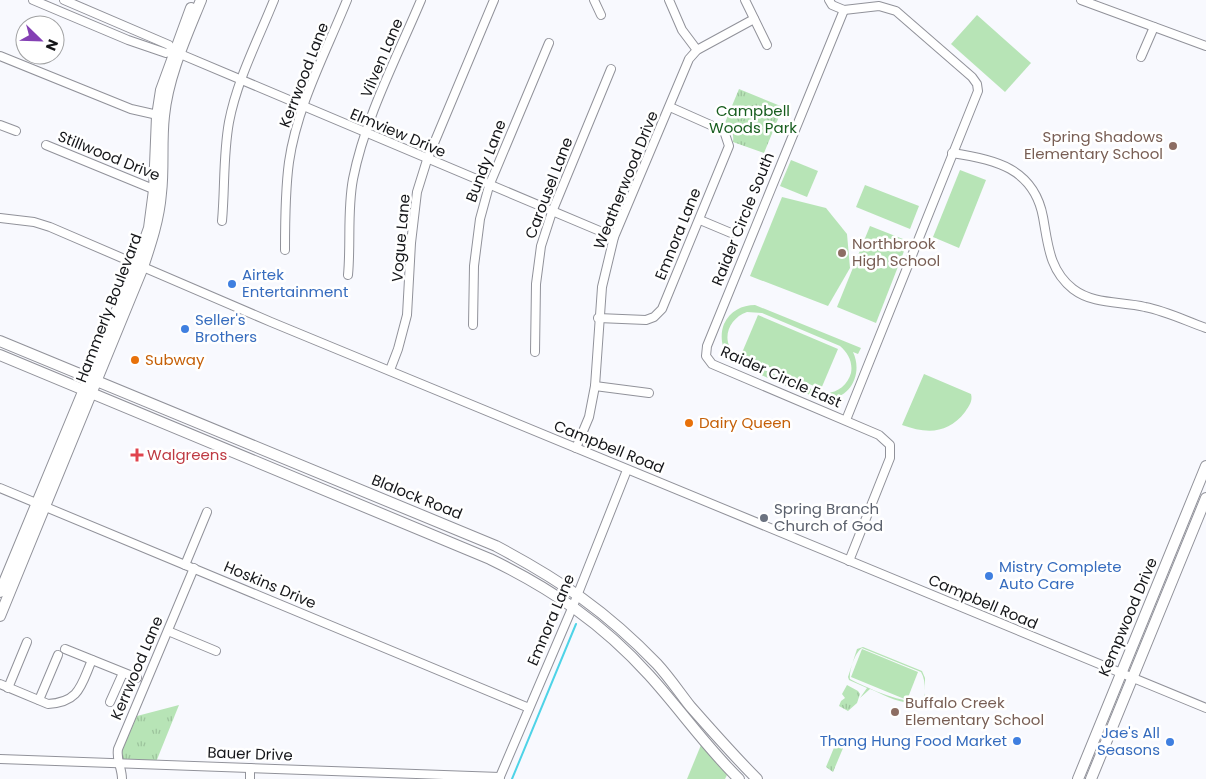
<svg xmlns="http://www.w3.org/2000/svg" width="1206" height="779" font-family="Poppins,sans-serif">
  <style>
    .grass { fill: #b7e4b6; fill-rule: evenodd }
    .park { fill: url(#park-tufts) }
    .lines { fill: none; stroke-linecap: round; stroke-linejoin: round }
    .stream { stroke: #4ed3e7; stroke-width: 2 }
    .minor-casing { stroke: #91929a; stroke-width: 10 }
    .major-casing { stroke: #91929a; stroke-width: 12 }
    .minor { stroke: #fff; stroke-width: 8 }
    .major { stroke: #fff; stroke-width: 10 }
    .education-dot { fill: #8d6e63; stroke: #fff; stroke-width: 2 }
    .shop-dot { fill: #3f7fe0; stroke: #fff; stroke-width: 2 }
    .food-dot { fill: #e8710a; stroke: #fff; stroke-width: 2 }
    .health-dot { fill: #e0444e; stroke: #fff; stroke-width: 2 }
    .worship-dot { fill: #6b7280; stroke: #fff; stroke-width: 2 }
    .labels { text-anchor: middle; stroke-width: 5; stroke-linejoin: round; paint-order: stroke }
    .street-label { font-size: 15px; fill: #151619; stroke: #fff }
    .park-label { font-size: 15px; fill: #175d1e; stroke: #fff }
    .education-label { font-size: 15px; fill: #785e54; stroke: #fff; text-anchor: start }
    .shop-label { font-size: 15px; fill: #366cbe; stroke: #fff; text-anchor: start }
    .food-label { font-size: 15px; fill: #c56008; stroke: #fff; text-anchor: start }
    .health-label { font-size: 15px; fill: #be3a42; stroke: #fff; text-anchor: start }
    .worship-label { font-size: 15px; fill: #5b616d; stroke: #fff; text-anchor: start }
  </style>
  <defs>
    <pattern id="park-tufts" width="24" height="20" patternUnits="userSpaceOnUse" patternTransform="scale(1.25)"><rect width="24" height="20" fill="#b7e4b6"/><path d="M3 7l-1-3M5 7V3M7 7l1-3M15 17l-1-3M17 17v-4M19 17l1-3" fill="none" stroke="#9cc39c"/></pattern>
  </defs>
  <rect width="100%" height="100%" fill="#f8f9fe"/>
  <g class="grass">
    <path d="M977 15 1031 63 1005 92 951 44Z"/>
    <path d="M791 160 818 171 807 197 780 186Z"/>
    <path d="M960 170 986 180 959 248 933 237Z"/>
    <path d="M865 185 919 206 910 229 856 207Z"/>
    <path d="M782 197 826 208 847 234 850 268 828 306 750 276Z"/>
    <path d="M870 226 908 241 876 323 837 307Z"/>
    <path d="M755 305 861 348 858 354 853 352C863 373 851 399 826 399 813 399 736 366 728 356 721 347 720 334 724 324 730 311 742 305 755 305ZM747 312 762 313 840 346C848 353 853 362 851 373 848 384 838 393 826 393 816 393 742 362 735 354 720 340 729 318 747 312Z"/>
    <path d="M758 315 838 349 821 389 741 355Z"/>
    <path d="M924 374 971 394C973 401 969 406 965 412 948 434 927 434 902 425Z"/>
    <path d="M863 647 922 671 925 678V697C909 711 886 695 870 689L860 698 867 688 849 680 848 677 857 649ZM862 648 921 672C924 677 925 684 925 691 927 717 861 685 850 679 849 671 855 652 862 648Z"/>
    <path d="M862 649 918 672 907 700 851 677Z"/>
    <path d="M701 745 727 775 725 779H687Z"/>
  </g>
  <g class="park">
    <path d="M739 89 783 107 764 153 733 142C734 133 732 129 724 125Z"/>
    <path d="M847 685 858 691 860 694 857 703 848 711 839 706 841 701 845 698 842 694Z"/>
    <path d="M179 705 156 762 122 760 119 757 137 716Z"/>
    <path d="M838 738 846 741 833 772 826 767Z"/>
  </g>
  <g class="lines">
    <path class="stream" d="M512 779 576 624"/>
    <g class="minor-casing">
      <g id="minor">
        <path d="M33 0 128 40 166 53 173 51 614 237"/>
        <path d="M64 0 169 45 173 51"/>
        <path d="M594 0 601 15"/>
        <path d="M669 0 682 30 697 50"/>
        <path d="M745 0 767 45"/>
        <path d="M829 0 832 5 844 10"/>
        <path d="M1081 0 1206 46"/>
        <path d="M844 10 707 346 706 356 712 364 879 435 890 445V458L849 561"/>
        <path d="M844 10 879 6 896 11 972 77 977 84 978 91 846 420"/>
        <path d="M0 56 131 109 162 116"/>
        <path d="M1141 57 1154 27"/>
        <path d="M0 125 16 131"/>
        <path d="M46 145 158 191"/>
        <path d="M952 153C994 159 1034 168 1043 217 1048 244 1049 270 1073 289 1094 305 1121 301 1145 307 1166 311 1186 321 1206 328"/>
        <path d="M0 218 34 222 50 227 271 322 1206 708"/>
        <path d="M700 220 731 233"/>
        <path d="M222 221C225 188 223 155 229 122 237 80 258 40 274 0"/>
        <path d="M285 250C285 221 285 191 289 162 297 106 326 52 347 0"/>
        <path d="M348 275C351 243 347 211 353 179 365 118 397 57 421 0"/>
        <path d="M598 318 646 320 654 317 662 309 729 146 724 131 670 107"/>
        <path d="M473 325 474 266 480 219 489 186 549 43"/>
        <path d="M535 352 536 284 541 246 552 212 611 69"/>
        <path d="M390 370 398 349 407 315 411 243 417 192 427 160 494 0"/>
        <path d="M595 386 649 393"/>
        <path d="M576 448 589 417 595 386 602 287 614 237 689 59 697 50 754 19"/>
        <path d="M0 488 529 708"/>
        <path d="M185 565 207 512"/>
        <path d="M168 631 216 651"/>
        <path d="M65 649 137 678"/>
        <path d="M0 684 48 704C80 702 81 685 92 660"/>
        <path d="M8 688 27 642"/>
        <path d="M39 700 58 655"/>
        <path d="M110 702 123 673"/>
        <path d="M0 759 500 777"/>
        <path d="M122 779C122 768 116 760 118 749L194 568"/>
        <path d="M250 779V768"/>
        <path d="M499 779 573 606 627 470"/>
      </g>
    </g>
    <g class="major-casing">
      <g id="major">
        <path d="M0 341 496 546C560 580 606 611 657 664 669 677 679 692 690 706 712 731 734 756 757 779"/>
        <path d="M0 355 490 559C552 589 603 624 649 675 680 709 706 747 739 779"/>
        <path d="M0 592 136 264 149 228 154 190 157 116 161 90 191 8"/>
        <path d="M0 616 143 267C151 243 159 219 161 193 164 168 161 142 164 116 168 76 186 37 201 0"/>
        <path d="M1078 779 1206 466"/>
        <path d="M1091 779 1206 498"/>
      </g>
    </g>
    <use href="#minor" class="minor"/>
    <use href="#major" class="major"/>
  </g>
  <g class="education-dot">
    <circle cx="1173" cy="146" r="5"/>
    <circle cx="842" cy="253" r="5"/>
    <circle cx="895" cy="712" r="5"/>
  </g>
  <g class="shop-dot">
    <circle cx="232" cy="284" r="5"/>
    <circle cx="185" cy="329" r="5"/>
    <circle cx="989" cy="576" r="5"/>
    <circle cx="1017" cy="741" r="5"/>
    <circle cx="1170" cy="742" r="5"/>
  </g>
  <g class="food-dot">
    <circle cx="135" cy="360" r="5"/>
    <circle cx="689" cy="423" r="5"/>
  </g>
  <path class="health-dot" d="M134.5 447.5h5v5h5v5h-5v5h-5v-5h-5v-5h5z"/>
  <circle class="worship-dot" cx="764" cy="518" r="5"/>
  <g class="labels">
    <g class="street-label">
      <text transform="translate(382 58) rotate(-67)" y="5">Vilven Lane</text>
      <text transform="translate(304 75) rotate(-69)" y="5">Kerrwood Lane</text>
      <text transform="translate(398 133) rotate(23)" y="5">Elmview Drive</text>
      <text transform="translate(109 156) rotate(22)" y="5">Stillwood Drive</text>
      <text transform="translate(486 161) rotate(-69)" y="5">Bundy Lane</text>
      <text transform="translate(626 180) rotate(-68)" y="5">Weatherwood Drive</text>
      <text transform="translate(549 188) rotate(-69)" y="5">Carousel Lane</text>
      <text transform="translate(743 219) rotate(-68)" y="5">Raider Circle South</text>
      <text transform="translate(678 234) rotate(-68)" y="5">Emnora Lane</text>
      <text transform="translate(401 238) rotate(-85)" y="5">Vogue Lane</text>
      <text transform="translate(109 308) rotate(-69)" y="5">Hammerly Boulevard</text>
      <text transform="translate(781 377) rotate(24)" y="5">Raider Circle East</text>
      <text transform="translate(609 447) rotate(22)" y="5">Campbell Road</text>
      <text transform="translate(417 497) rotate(22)" y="5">Blalock Road</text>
      <text transform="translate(270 585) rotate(23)" y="5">Hoskins Drive</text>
      <text transform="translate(983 602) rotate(23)" y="5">Campbell Road</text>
      <text transform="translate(1128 617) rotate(-67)" y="5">Kempwood Drive</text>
      <text transform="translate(551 620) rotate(-67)" y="5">Emnora Lane</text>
      <text transform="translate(137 668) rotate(-67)" y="5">Kerrwood Lane</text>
      <text transform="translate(250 754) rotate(2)" y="5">Bauer Drive</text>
    </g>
    <g class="park-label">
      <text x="753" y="116">Campbell<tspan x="753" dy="17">Woods Park</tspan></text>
    </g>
    <g class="education-label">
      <text x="1163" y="142" text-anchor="end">Spring Shadows<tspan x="1163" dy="17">Elementary School</tspan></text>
      <text x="852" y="249">Northbrook<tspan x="852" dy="17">High School</tspan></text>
      <text x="905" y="708">Buffalo Creek<tspan x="905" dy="17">Elementary School</tspan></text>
    </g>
    <g class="shop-label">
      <text x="242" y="280">Airtek<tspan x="242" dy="17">Entertainment</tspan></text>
      <text x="195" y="325">Seller's<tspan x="195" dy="17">Brothers</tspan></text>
      <text x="999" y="572">Mistry Complete<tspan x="999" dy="17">Auto Care</tspan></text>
      <text x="1160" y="738" text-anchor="end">Jae's All<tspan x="1160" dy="17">Seasons</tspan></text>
      <text x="1007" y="746" text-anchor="end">Thang Hung Food Market</text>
    </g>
    <g class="food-label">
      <text x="145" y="365">Subway</text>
      <text x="699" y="428">Dairy Queen</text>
    </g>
    <g class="health-label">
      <text x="147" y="460">Walgreens</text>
    </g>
    <g class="worship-label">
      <text x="774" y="514">Spring Branch<tspan x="774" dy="17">Church of God</tspan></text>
    </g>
  </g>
  <g transform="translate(40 40) rotate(113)"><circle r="24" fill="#ffffff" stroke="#a1a2a3"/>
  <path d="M0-4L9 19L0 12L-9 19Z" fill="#8440b4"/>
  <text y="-8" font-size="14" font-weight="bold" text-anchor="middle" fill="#151619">N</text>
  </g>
</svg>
